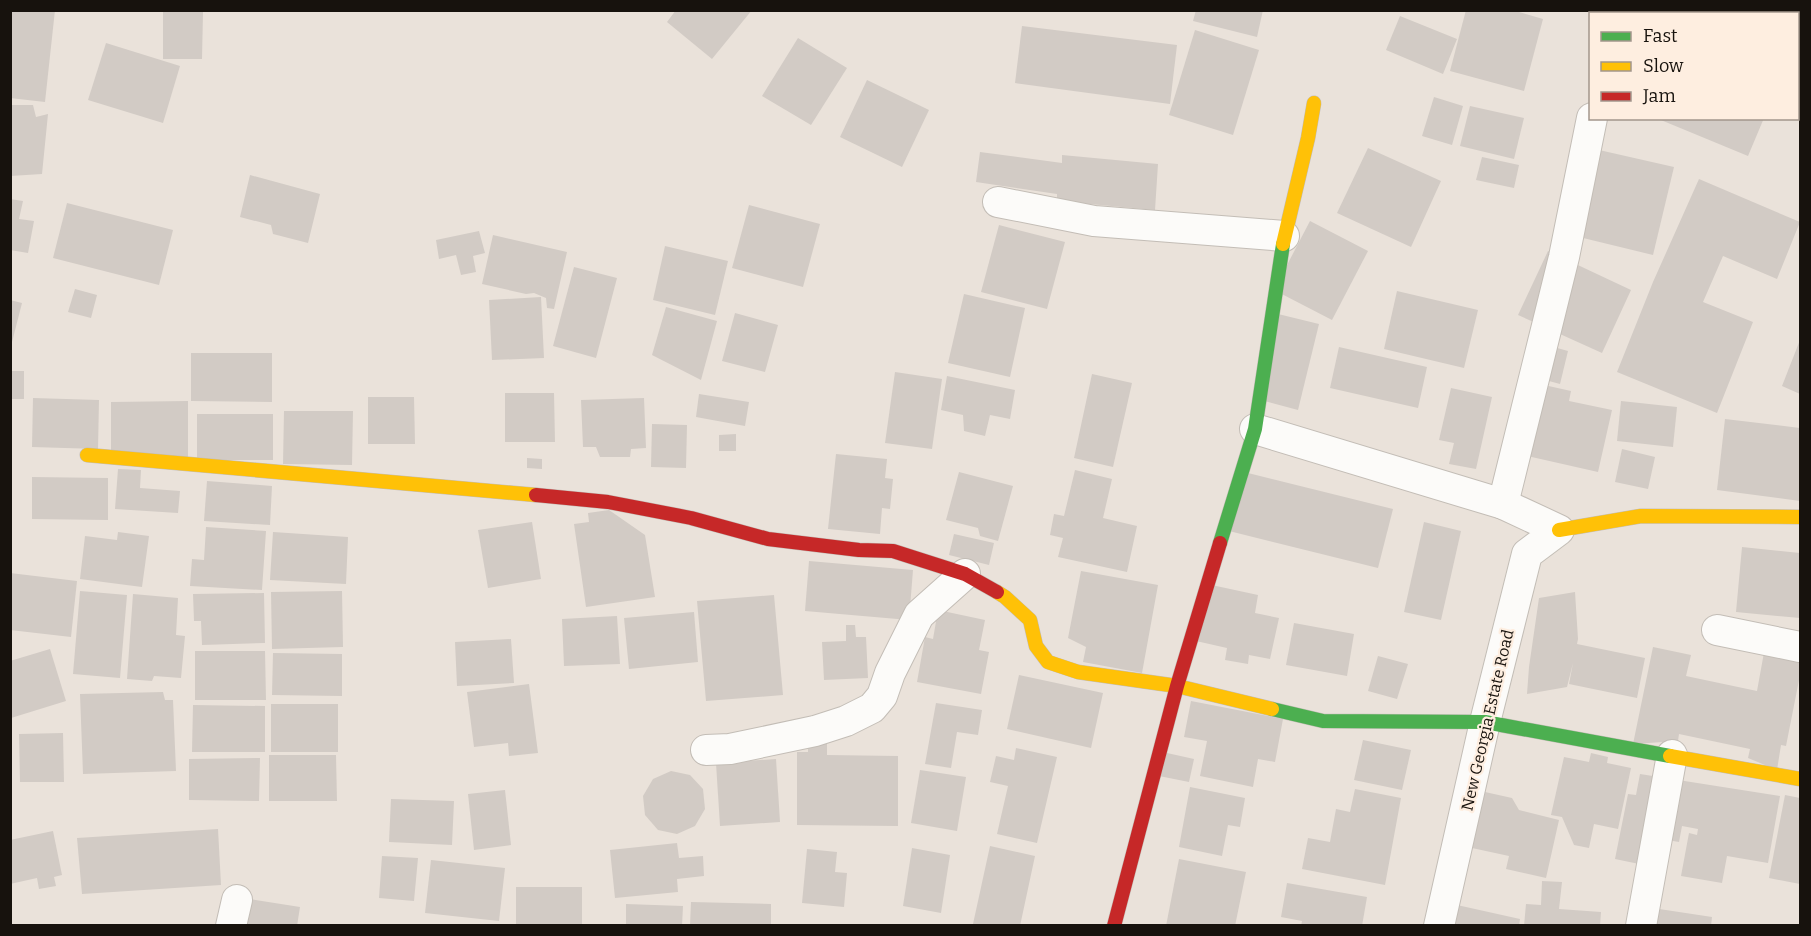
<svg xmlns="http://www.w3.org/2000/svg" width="1811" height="936" font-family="Bitter,serif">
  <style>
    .building { fill: #d2cbc5 }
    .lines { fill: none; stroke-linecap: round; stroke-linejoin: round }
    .street-casing { stroke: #c3bdb6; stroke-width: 32 }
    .fast-casing { stroke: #c3bdb6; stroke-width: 15 }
    .slow-casing { stroke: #c3bdb6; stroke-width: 15 }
    .jam-casing { stroke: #c3bdb6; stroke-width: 15 }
    .street { stroke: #fcfbf9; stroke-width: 30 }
    .fast { stroke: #4caf50; stroke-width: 14 }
    .slow { stroke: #ffc107; stroke-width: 14 }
    .jam { stroke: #c62828; stroke-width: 14 }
    .labels { text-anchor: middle; stroke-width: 4.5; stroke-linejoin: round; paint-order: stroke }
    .street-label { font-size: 16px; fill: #17120d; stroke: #feeee0 }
  </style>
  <rect width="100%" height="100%" fill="#eae2da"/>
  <g class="building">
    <path d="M10 10H55L45 102 10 98Z"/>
    <path d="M676 10H752L712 59 667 22Z"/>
    <path d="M1196 10H1263L1257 37 1193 21Z"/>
    <path d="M1466 10H1512L1543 19 1524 91 1450 71Z"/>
    <path d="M163 11 203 12 202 59H163Z"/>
    <path d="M1400 16 1457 39 1443 74 1386 50Z"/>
    <path d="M1022 26 1177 45 1170 104 1015 83Z"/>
    <path d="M1195 30 1259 50 1233 135 1169 115Z"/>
    <path d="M798 38 847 68 811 125 762 96Z"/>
    <path d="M106 43 180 66 163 123 88 100Z"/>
    <path d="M867 80 929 110 902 167 840 137Z"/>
    <path d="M1434 97 1463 106 1452 145 1422 136Z"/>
    <path d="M12 105H33L36 117 48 114 42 174 10 176Z"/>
    <path d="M1470 106 1524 118 1514 159 1460 146Z"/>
    <path d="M1656 118H1764L1748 156Z"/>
    <path d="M1368 148 1441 181 1411 247 1337 213Z"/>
    <path d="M1599 150 1674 167 1653 255 1579 237Z"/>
    <path d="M980 152 1062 163V155L1158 164 1155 210 1057 201V194L976 182Z"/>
    <path d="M1482 157 1519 165 1514 188 1476 180Z"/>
    <path d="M250 175 320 194 308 243 273 234 271 225 240 217Z"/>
    <path d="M1699 179 1800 222 1777 279 1723 256 1703 302 1753 322 1717 413 1617 372 1653 282Z"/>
    <path d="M10 199 23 201 19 219 34 221 28 253 10 250Z"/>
    <path d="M67 203 173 230 159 285 53 258Z"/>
    <path d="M749 205 820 224 803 287 732 268Z"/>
    <path d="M1310 221 1368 251 1332 320 1274 290Z"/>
    <path d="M999 225 1065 242 1047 309 981 292Z"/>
    <path d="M479 231 485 253 473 256 476 272 461 275 456 255 439 259 436 240Z"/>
    <path d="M493 235 567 252 554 309 547 308 546 298 534 293 526 294 482 284Z"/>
    <path d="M665 246 728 261 715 315 653 300Z"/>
    <path d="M1548 251 1631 290 1602 353 1518 315Z"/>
    <path d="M574 267 617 278 596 358 553 346Z"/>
    <path d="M75 289 97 295 91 318 68 312Z"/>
    <path d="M1397 291 1478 310 1464 368 1384 349Z"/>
    <path d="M964 294 1025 308 1010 377 948 363Z"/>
    <path d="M541 297 544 358 492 360 489 300Z"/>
    <path d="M10 300 22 303 11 346H10Z"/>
    <path d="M666 307 717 321 701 380 652 355Z"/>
    <path d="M735 313 778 325 765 372 722 361Z"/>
    <path d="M1274 313 1319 324 1298 410 1253 398Z"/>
    <path d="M1800 340V394L1782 386Z"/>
    <path d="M1532 341 1568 351 1560 384 1523 374Z"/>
    <path d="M1339 347 1427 367 1418 408 1330 388Z"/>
    <path d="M191 353H272V402L191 401Z"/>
    <rect x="10" y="371" width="14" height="28"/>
    <path d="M895 372 942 379 932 449 885 443Z"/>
    <path d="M1092 374 1132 383 1113 467 1074 458Z"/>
    <path d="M947 376 1015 390 1010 419 990 415 985 436 964 431 963 415 941 410Z"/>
    <path d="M1535 383 1571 391 1569 401 1612 410 1598 472 1519 454Z"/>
    <path d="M1451 388 1492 397 1476 469 1449 464 1454 443 1439 440Z"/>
    <path d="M505 393H554L555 442H505Z"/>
    <path d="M699 394 749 402 745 426 696 417Z"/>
    <path d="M368 397H414L415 444H368Z"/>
    <path d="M33 398 99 400 98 449 32 447Z"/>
    <path d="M644 398 646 448 631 449 630 457H600L596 447H583L581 400Z"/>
    <path d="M188 401V460H111V402Z"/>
    <path d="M1621 401 1677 407 1673 447 1617 441Z"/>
    <path d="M284 411H353L352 465 283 464Z"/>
    <rect x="197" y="414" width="76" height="46"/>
    <path d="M1725 419 1800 428V501L1717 490Z"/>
    <path d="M652 424 687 425 686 468 651 467Z"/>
    <path d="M736 434V451H719V435Z"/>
    <path d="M1622 449 1655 457 1648 489 1615 482Z"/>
    <path d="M836 454 887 459 885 478 893 479 890 509 882 508 880 534 828 529Z"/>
    <path d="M527 458 542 459V469L527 468Z"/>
    <path d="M118 469 141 470 140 488 180 491 178 513 115 509Z"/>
    <path d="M1075 470 1112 479 1103 518 1137 526 1127 572 1058 557 1063 538 1050 535 1054 514 1064 516Z"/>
    <path d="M959 472 1013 486 998 541 980 536 978 528 946 520Z"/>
    <path d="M1244 472 1393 509 1378 568 1229 531Z"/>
    <path d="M32 477 108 478V520L32 519Z"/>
    <path d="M207 481 272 486 270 525 204 521Z"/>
    <path d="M609 510 645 535 655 597 586 607 574 524 589 522 588 513Z"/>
    <path d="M532 522 541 579 488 588 478 530Z"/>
    <path d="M1424 522 1461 531 1441 620 1404 612Z"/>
    <path d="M206 527 266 531 262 590 190 586 192 559 204 560Z"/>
    <path d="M118 532 149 536 142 587 80 579 85 536 117 540Z"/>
    <path d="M273 532 348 537 346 584 270 580Z"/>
    <path d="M954 534 994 543 989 565 949 555Z"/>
    <path d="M1742 547 1800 553V618L1736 612Z"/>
    <path d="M809 561 913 570 909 620 805 611Z"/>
    <path d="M1081 571 1158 585 1142 673 1083 662 1086 647 1068 638Z"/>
    <path d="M10 573 77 581 71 637 10 630Z"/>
    <path d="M1207 584 1258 595 1255 613 1279 618 1270 659 1249 655 1248 664 1225 660 1227 648 1196 641Z"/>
    <path d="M80 591 127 595 120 678 73 674Z"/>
    <path d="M342 591 343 647 272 649 271 592Z"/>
    <path d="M1575 592 1578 639 1577 644 1645 658 1637 698 1569 684 1573 663 1567 687 1527 694 1529 667 1539 598Z"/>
    <path d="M264 593 265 643 202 645 201 621H194L193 594Z"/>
    <path d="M133 594 178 598 176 635 185 636 181 678 154 676 152 681 127 679Z"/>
    <path d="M774 595 783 695 706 701 697 601Z"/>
    <path d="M938 610 985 620 979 650 989 652 981 694 917 682 925 637 933 639Z"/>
    <path d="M694 612 698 662 629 669 624 618Z"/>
    <path d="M617 616 620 664 564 666 562 619Z"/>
    <path d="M1294 623 1354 634 1347 676 1286 665Z"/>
    <path d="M846 625H855L856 637H866L868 678 824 680 822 642 846 641Z"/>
    <path d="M511 639 514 683 457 686 455 642Z"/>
    <path d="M1653 647 1691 655 1686 676 1757 691 1765 647 1800 654V675L1786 746 1781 745 1777 770 1748 758 1750 749 1679 734 1678 741 1633 744Z"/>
    <path d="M50 649 66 701 11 718 10 661Z"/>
    <path d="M195 651H265L266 700H195Z"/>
    <path d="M273 653 342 654V696L272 695Z"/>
    <path d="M1378 656 1408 664 1397 699 1368 691Z"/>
    <path d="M1019 675 1103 693 1091 748 1007 729Z"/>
    <path d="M529 684 538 753 509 756 508 743 474 747 467 692Z"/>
    <path d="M163 692 165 700H173L176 771 83 774 80 694Z"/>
    <path d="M1191 701 1283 719 1275 762 1258 759 1253 787 1200 776 1207 741 1184 737Z"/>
    <path d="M936 703 982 710 978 735 957 732 951 768 925 764Z"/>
    <rect x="271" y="704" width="67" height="48"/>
    <path d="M193 705 265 706V752H192Z"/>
    <path d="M63 733 64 782H20L19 734Z"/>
    <path d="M808 740H827V755L898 756V826L797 825V752H808Z"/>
    <path d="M1363 740 1411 750 1402 790 1354 780Z"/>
    <path d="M1016 748 1057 757 1037 843 997 834 1008 786 990 782 996 756 1014 760Z"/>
    <path d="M1158 751 1194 759 1189 782 1154 775Z"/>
    <path d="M1591 753 1608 757 1607 763 1631 768 1618 829 1594 824 1589 848 1574 845 1562 817 1551 815 1564 757 1589 762Z"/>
    <path d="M269 755H336L337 801H269Z"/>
    <path d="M260 758 259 801 189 800V759Z"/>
    <path d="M776 759 780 822 720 826 716 763Z"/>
    <path d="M920 770 966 777 957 831 911 823Z"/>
    <path d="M671 771 690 775 703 789 705 809 695 826 677 834 658 830 645 815 643 796 653 779Z"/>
    <path d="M1640 774 1780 796 1768 863 1727 856 1722 883 1681 876 1689 833 1697 835 1698 829 1682 826 1679 842 1650 837 1644 865 1615 859 1628 794 1636 795Z"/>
    <path d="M1190 787 1245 798 1240 827 1228 825 1222 856 1179 847Z"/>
    <path d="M1355 789 1401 798 1385 885 1302 869 1308 838 1330 842 1336 809 1350 812Z"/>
    <path d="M505 790 511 845 474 850 468 794Z"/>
    <path d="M1485 792 1512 798 1519 810 1559 820 1546 878 1506 869 1509 856 1472 848Z"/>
    <path d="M1785 795 1800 798V884L1769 878Z"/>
    <path d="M391 799 454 801 452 845 389 842Z"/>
    <path d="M218 829 221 885 82 894 77 838Z"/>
    <path d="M53 831 62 875 54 877 56 886 39 889 37 878 10 884V840Z"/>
    <path d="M677 843 679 858 703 856 704 876 677 879 678 892 615 898 610 850Z"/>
    <path d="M990 846 1035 856 1020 926H981L973 924Z"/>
    <path d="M912 848 950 855 941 913 903 906Z"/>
    <path d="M807 849 837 852 835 872 847 873 844 907 802 903Z"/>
    <path d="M382 856 418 858 414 901 379 898Z"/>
    <path d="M1179 859 1246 872 1235 926H1166Z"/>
    <path d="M431 860 505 868 499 921 425 913Z"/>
    <path d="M1542 881 1562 882 1559 909 1601 912 1600 926H1524L1526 904 1541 905Z"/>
    <path d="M1287 883 1367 897 1362 926H1301L1302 921 1281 917Z"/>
    <rect x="516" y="887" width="66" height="39"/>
    <path d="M237 897 300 907 297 926H232Z"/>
    <path d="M691 902 771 904V926H690Z"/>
    <path d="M1448 903 1520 919 1519 926H1444Z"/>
    <path d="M626 904 683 906 682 926H626Z"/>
    <path d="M1646 907 1712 917 1711 926H1643Z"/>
  </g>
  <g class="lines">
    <g class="street-casing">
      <g id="street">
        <path d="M998 202 1094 221 1284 236"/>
        <path d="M1255 429 1503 504 1559 530 1527 554 1485 722 1439 926"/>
        <path d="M1503 504 1564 257 1592 118"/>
        <path d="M1717 630 1800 647"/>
        <path d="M706 750 730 749 815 731 846 721 872 708 882 696 890 673 919 615 965 574"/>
        <path d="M231 926 237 900"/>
        <path d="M1641 926 1672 755"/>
      </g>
    </g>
    <g class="fast-casing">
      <g id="fast">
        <path d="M1220 543 1255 429 1283 244"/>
        <path d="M1272 709 1323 721 1485 722 1670 756"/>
      </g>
    </g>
    <g class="slow-casing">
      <g id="slow">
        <path d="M1283 244 1308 138 1314 103"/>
        <path d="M87 455 536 495"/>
        <path d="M1559 530 1641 516 1800 517"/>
        <path d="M997 592 1005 597 1030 620 1036 646 1048 662 1078 672 1177 686 1272 709"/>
        <path d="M1670 756 1800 779"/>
      </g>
    </g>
    <g class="jam-casing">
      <g id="jam">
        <path d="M536 495 608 502 691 518 768 539 859 550 893 551 965 574 997 592"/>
        <path d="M1114 926 1177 686 1220 543"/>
      </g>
    </g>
    <use href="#street" class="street"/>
    <use href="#fast" class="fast"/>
    <use href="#slow" class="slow"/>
    <use href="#jam" class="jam"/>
  </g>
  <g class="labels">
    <g class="street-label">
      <text transform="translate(1487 720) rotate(-77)" y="6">New Georgia Estate Road</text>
    </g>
  </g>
  <rect width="1811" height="936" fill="none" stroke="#17120d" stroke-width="24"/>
  <rect x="1589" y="12" width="210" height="108" fill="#feeee0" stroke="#a2968c" stroke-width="1.5"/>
  <rect x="1601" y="32" width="30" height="9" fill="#4caf50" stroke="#a2968c" stroke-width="1.5"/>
  <text x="1643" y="42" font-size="18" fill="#17120d">Fast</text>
  <rect x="1601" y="62" width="30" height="9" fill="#ffc107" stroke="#a2968c" stroke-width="1.5"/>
  <text x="1643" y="72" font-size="18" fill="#17120d">Slow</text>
  <rect x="1601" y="92" width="30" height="9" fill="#c62828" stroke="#a2968c" stroke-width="1.5"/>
  <text x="1643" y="102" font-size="18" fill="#17120d">Jam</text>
</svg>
